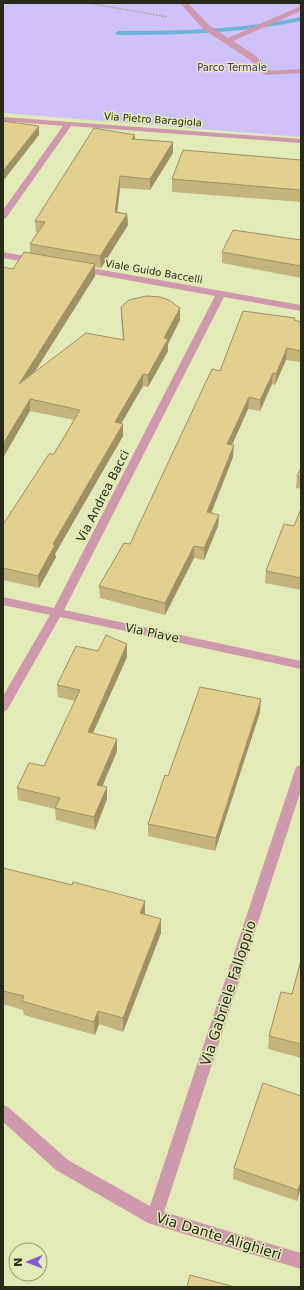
<svg xmlns="http://www.w3.org/2000/svg" width="304" height="1290" font-family="'DejaVu Sans',sans-serif">
  <style>
    .green { fill: #cfc2fa }
    .lines { fill: none; stroke-linecap: round; stroke-linejoin: round }
    .stream { fill: #71b2d9; fill-rule: evenodd }
    .path { stroke: #9fa67e; stroke-width: 1.5; stroke-dasharray: 1.5 1.5; stroke-linecap: butt }
    .street { fill: #cd99ac; fill-rule: evenodd }
    .wall { fill: #c2b47a }
    .shaded-wall { fill: #9e9263 }
    .building { fill: #e2d18e; stroke: #9e9263 }
    .labels { text-anchor: middle; stroke-width: 3; stroke-linejoin: round; paint-order: stroke }
    .far-park-label { font-size: 10px; fill: #493179; stroke: #e2ebb8 }
    .far-street-label { font-size: 10px; fill: #282b17; stroke: #e2ebb8 }
    .street-label { font-size: 12px; fill: #282b17; stroke: #e2ebb8 }
    .near-street-label { font-size: 14px; fill: #282b17; stroke: #e2ebb8 }
  </style>
  <rect width="100%" height="100%" fill="#e2ebb8"/>
  <path class="green" d="M3 3H301V137L3 113Z"/>
  <g class="lines">
    <path class="stream" d="M301 17V21C240 33 180 35 118 35L115 33 118 31C180 31 240 30 301 17Z"/>
    <path class="path" d="M88 3 168 17"/>
    <g class="street">
      <path d="M180 3H188L209 25 228 38 301 6V11L233 41 256 56 270 71 301 69V73L265 75 250 60 203 29Z"/>
      <path d="M3 117 301 139V143L71 126 6 218 3 219V210L63 126 3 121Z"/>
      <path d="M3 252 36 258 41 261 36 264 3 258Z"/>
      <path d="M80 266 301 305V311L224 297 64 610 301 661V669L60 617 7 710 3 712V696L50 615 3 605V597L54 608 215 296 77 271V267Z"/>
      <path d="M301 765V790L164 1212 301 1253V1269L148 1223 56 1170 3 1122V1105L8 1107 68 1160 150 1206 295 770 296 767Z"/>
    </g>
  </g>
  <g class="wall">
    <path d="M135 135V140L173 142V153L150 190 120 188 117 212 127 214 128 225 101 268 95 267V276L35 372 123 340 121 319V307L180 320 168 344V351L148 387 143 386 121 424 123 436 55 554 56 557 39 588 3 580V523H4L54 454 74 420 30 411 13 269 30 253V244L38 232H36L35 221Z"/>
    <path d="M301 160V202L172 192V179Z"/>
    <path d="M301 240V278L222 263V252Z"/>
    <path d="M295 318 294 321 301 322V362L286 360 275 385 272 384 260 411 248 409 232 445 233 457 211 513 219 515 218 526 204 560 194 558 165 615 100 598 99 586 130 544 220 371Z"/>
    <path d="M301 468V489L296 488 297 476Z"/>
    <path d="M301 509V590L265 583 266 571 294 526Z"/>
    <path d="M98 651 127 657 93 733 117 751 102 786 107 799 95 830 56 820 55 809 18 800 17 788 44 766 75 701 58 697 57 685Z"/>
    <path d="M260 712 215 851 148 836V824L168 776Z"/>
    <path d="M3 868 145 914 161 933 123 1032 99 1024 95 1035 24 1015 23 1010 3 1004Z"/>
    <path d="M301 960V1058L268 1049 269 1036 292 994Z"/>
    <path d="M301 1096V1187L297 1201 233 1179 234 1168Z"/>
  </g>
  <g class="shaded-wall">
    <path d="M39 126V135L3 181V171Z"/>
    <path d="M135 135V146L132 139Z"/>
    <path d="M173 142V153L150 190V179Z"/>
    <path d="M120 176V188L116 224 115 212Z"/>
    <path d="M127 214 128 225 101 268 100 256Z"/>
    <path d="M95 264V276L19 396V384Z"/>
    <path d="M180 308V320L168 344V351L148 387V375L164 338Z"/>
    <path d="M287 348 286 360 275 385 276 374Z"/>
    <path d="M273 373 272 384 260 411V400Z"/>
    <path d="M143 374V386L115 434V422Z"/>
    <path d="M249 397 248 409 227 456V444Z"/>
    <path d="M30 399V411L3 458V444Z"/>
    <path d="M123 424V436L55 554 56 557 39 588 38 576 53 544Z"/>
    <path d="M234 445 233 457 207 524V512Z"/>
    <path d="M219 515 218 526 204 560V548Z"/>
    <path d="M194 546V558L165 615V603Z"/>
    <path d="M127 644V657L88 744V732Z"/>
    <path d="M261 699 260 712 215 851 216 838Z"/>
    <path d="M117 739V751L98 797 97 785Z"/>
    <path d="M107 787V799L95 830 94 817Z"/>
    <path d="M145 901V915L140 913Z"/>
    <path d="M161 919V933L123 1032V1018Z"/>
    <path d="M98 1011 99 1024 95 1035 94 1022Z"/>
    <path d="M301 1181V1187L297 1201 298 1190Z"/>
  </g>
  <g class="building">
    <path d="M3 121 39 126 3 171Z"/>
    <path d="M94 128 135 135 132 139 173 142 150 179 120 176 115 212 127 214 100 256 30 244 45 222 35 221Z"/>
    <path d="M183 150 301 160V190L172 179Z"/>
    <path d="M233 230 301 240V266L222 252Z"/>
    <path d="M24 252 95 264 19 384 86 333 124 340 121 307 129 300 146 296 160 297 169 300 180 308 164 338 168 339 148 375 143 374 115 422 123 424 53 544 55 545 38 576 3 568V523H4L49 454H54L80 410 30 399 3 444V267L13 269Z"/>
    <path d="M243 311 295 318 294 320 301 322V351L287 348 276 374 273 373 260 400 249 397 227 444 234 445 207 512 219 515 204 548 194 546 165 603 99 586 124 543 130 544 212 369 220 371Z"/>
    <path d="M301 468V477L297 476Z"/>
    <path d="M301 509V578L266 571 284 524 294 526Z"/>
    <path d="M106 635 127 644 88 732 117 739 97 785 107 787 94 817 55 808 60 798 17 788 29 763 44 766 80 690 57 685 76 646 98 651Z"/>
    <path d="M200 687 261 699 216 838 148 824 165 775 168 776Z"/>
    <path d="M3 868 72 885 73 882 145 901 140 913 161 919 123 1018 98 1011 94 1022 22 1001 24 996 3 991Z"/>
    <path d="M301 960V1044L269 1036 281 992 292 994Z"/>
    <path d="M263 1083 301 1096V1181L298 1190 234 1168Z"/>
    <path d="M190 1275 235 1287H187Z"/>
  </g>
  <g class="labels">
    <g class="far-park-label">
      <text x="232" y="71">Parco Termale</text>
    </g>
    <g class="far-street-label">
      <text transform="translate(153 119) rotate(4)" y="4">Via Pietro Baragiola</text>
      <text transform="translate(154 271) rotate(10)" y="4">Viale Guido Baccelli</text>
    </g>
    <g class="street-label">
      <text transform="translate(103 496) rotate(-63)" y="4">Via Andrea Bacci</text>
      <text transform="translate(152 633) rotate(12)" y="4">Via Piave</text>
    </g>
    <g class="near-street-label">
      <text transform="translate(228 993) rotate(-72)" y="5">Via Gabriele Falloppio</text>
      <text transform="translate(219 1236) rotate(17)" y="5">Via Dante Alighieri</text>
    </g>
  </g>
  <rect width="304" height="1290" fill="none" stroke="#282b17" stroke-width="8"/>
  <g transform="translate(28 1262) rotate(269)"><circle r="19" fill="#e2ebb8" stroke="#989e78"/>
  <path d="M0-3L7 15L0 10L-7 15Z" fill="#8259d3"/>
  <text y="-6" font-size="11" font-weight="bold" text-anchor="middle" fill="#282b17">N</text>
  </g>
</svg>
